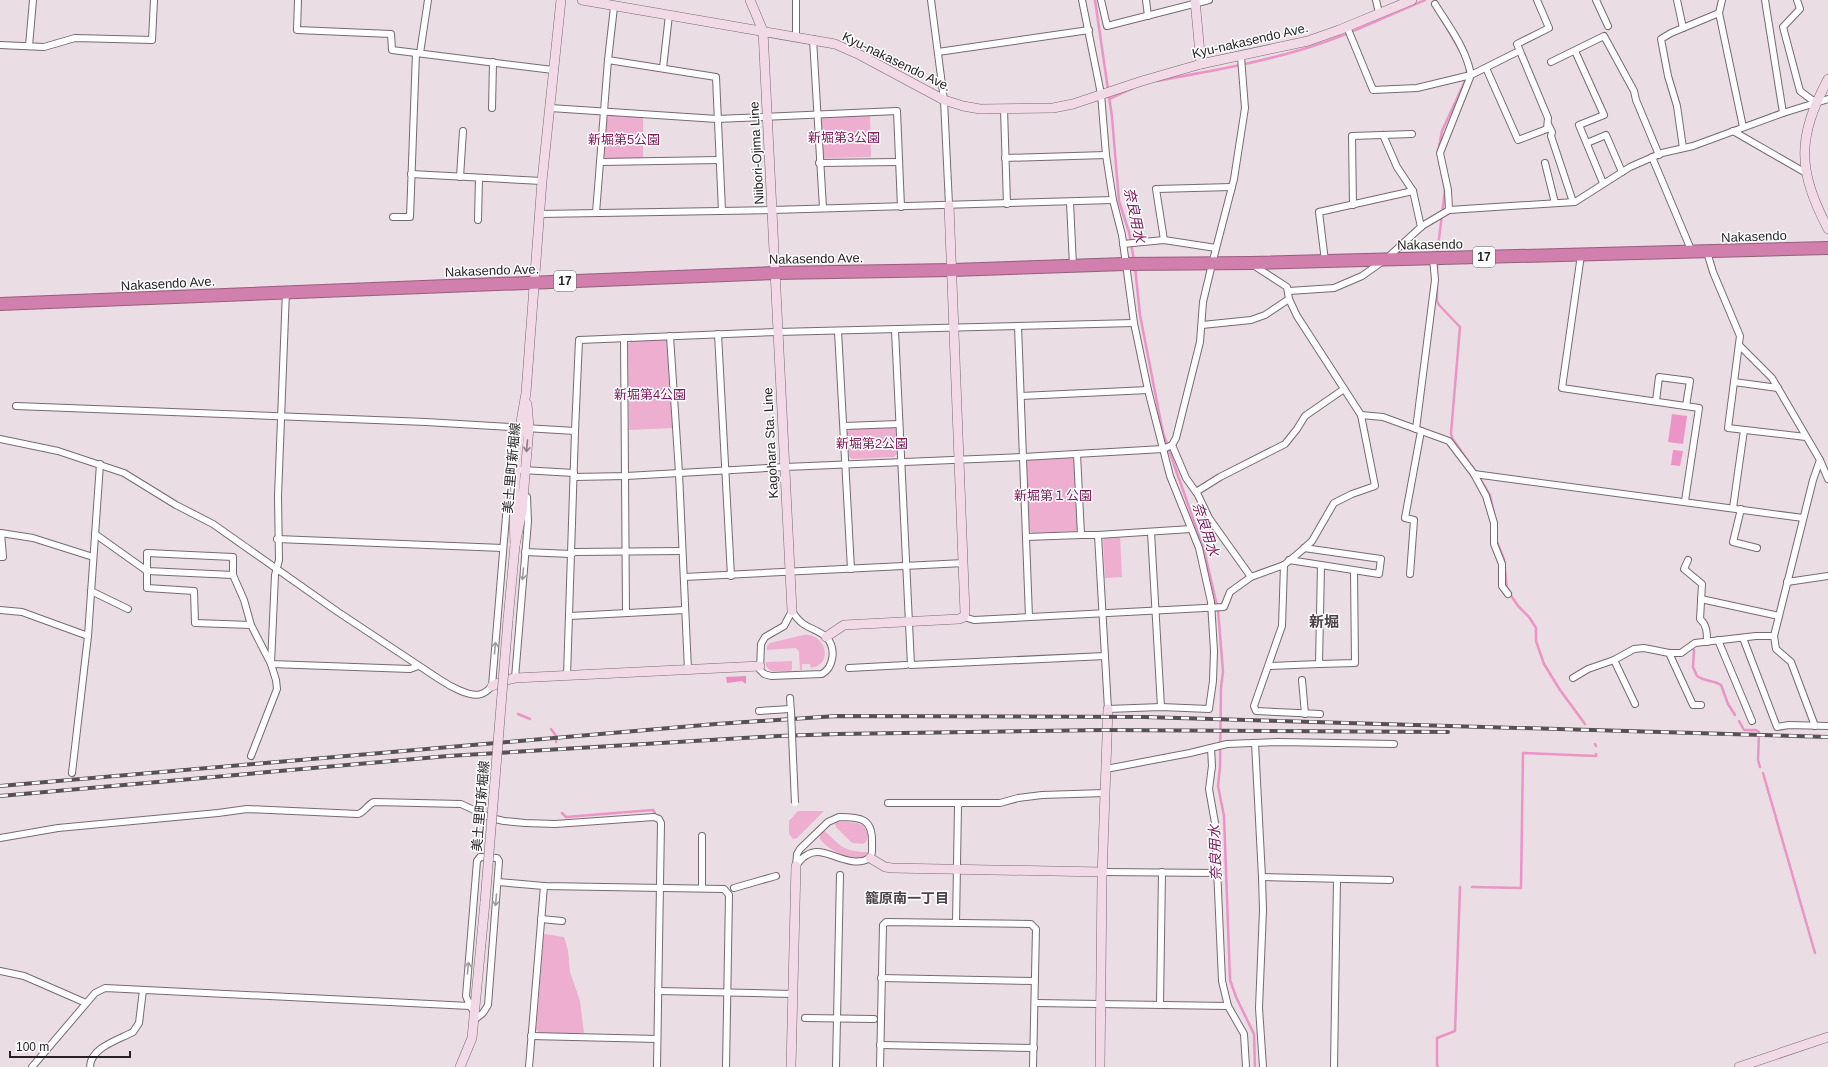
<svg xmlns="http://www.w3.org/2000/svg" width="1828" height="1067" font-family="Helvetica,'Noto Sans JP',sans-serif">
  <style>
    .green { fill: #eeaed0 }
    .forest { fill: #e68ebf }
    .water { fill: #ec94c6 }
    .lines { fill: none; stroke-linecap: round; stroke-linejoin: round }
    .stream { stroke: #ec94c6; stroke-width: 2.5 }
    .street-casing { stroke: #766a70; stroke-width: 8 }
    .secondary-casing { stroke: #766a70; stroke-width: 10 }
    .highway-casing { stroke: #965e7d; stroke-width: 14 }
    .street { stroke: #fff; stroke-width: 6 }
    .secondary { stroke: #f1d9e6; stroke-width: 9 }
    .highway { stroke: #d17fad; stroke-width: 12 }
    .rail-casing { stroke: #585054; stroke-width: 4 }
    .rail { stroke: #fff; stroke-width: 2.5; stroke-dasharray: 8; stroke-linecap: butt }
    .street-bridge-casing { stroke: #766a70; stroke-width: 8; stroke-linecap: butt }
    .secondary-bridge-casing { stroke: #766a70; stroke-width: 10; stroke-linecap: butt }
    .street-bridge { stroke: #fff; stroke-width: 6 }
    .secondary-bridge { stroke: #f1d9e6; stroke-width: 9 }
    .oneway { stroke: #8c7e85 }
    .oneway2 { stroke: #9e9c9c }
    .labels { text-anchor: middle; stroke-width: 3; stroke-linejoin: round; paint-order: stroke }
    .shield { fill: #fff; stroke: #686466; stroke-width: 1 }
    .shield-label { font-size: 12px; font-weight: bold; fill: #272224 }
    .street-label { font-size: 13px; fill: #272224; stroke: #fff }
    .park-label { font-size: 13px; fill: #801a5d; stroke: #fff }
    .water-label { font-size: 14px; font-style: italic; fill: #7c155a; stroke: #fff }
    .neighbourhood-label { font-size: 14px; font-weight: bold; fill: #4d4248; stroke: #fff }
    .quarter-label { font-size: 15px; font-weight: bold; fill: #4d4248; stroke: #fff }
  </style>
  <rect width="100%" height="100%" fill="#ebdde4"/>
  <g class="green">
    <path d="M611 115 643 117V158H606L604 156 607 117Z"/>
    <path d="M870 115 871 157 824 158 822 155 821 119 823 117Z"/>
    <path d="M665 339 668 342 673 428 629 430 628 344 631 341Z"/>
    <path d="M892 426 896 429 897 454 894 457 852 459 849 457 847 432 851 428Z"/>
    <path d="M1073 457 1075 460 1079 529 1076 531 1032 533 1029 530 1027 462 1029 460Z"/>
    <path d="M1120 536 1122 577 1105 578 1103 540 1106 537Z"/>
    <path d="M803 635C825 632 835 664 811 668L810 664H802V670H800L799 652 796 648 767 650V646L770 643Z"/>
    <path d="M792 661V669L791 671H771L766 666V662Z"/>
    <path d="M798 811H824L797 838 793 839 789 834V821Z"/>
    <path d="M838 822C851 822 875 821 866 842L863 844 852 843 836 827 835 824Z"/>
    <path d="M824 830C839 845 844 852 867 852V855C857 865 827 850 820 839V835Z"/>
    <path d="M544 934 564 937 568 950 570 972 580 1001 584 1033H539L536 1029Z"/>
  </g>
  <path class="forest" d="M746 676V684L742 681 727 683 726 677Z"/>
  <g class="water">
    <path d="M1672 414 1687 416 1683 444 1668 442Z"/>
    <path d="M1673 450 1683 451 1680 466 1671 465Z"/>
  </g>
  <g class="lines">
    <g class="stream">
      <path d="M1095 0 1112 117 1119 201 1129 232 1134 260"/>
      <path d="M1447 28 1460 51"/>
      <path d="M1157 81C1205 72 1253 64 1300 50 1343 38 1384 17 1425 0"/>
      <path d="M1109 99 1133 88"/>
      <path d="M1438 152 1442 131 1466 79 1467 69"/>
      <path d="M1437 255 1445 190 1439 161"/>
      <path d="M1135 267 1140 315 1163 433 1204 550 1218 610 1223 672 1221 687 1220 767 1218 786 1224 816 1230 980 1236 997 1254 1034 1255 1067"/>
      <path d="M1437 275V262"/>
      <path d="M1437 284V301L1439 305 1460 327 1451 433 1452 438 1475 471 1490 495 1495 519"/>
      <path d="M1497 542 1504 559 1507 589"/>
      <path d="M1510 594 1518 606 1529 617 1536 628V641L1544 664 1560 690 1585 724"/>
      <path d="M1694 650 1693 667 1697 676C1706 682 1713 680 1721 685L1728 704 1735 715"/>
      <path d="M518 714 530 719"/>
      <path d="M1739 721 1744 730H1756L1759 732 1758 760 1760 767"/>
      <path d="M551 729 556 736V742"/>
      <path d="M1595 744 1596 746"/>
      <path d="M1763 773 1815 953"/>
      <path d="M562 813 566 817 653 810 655 813"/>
      <path d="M1472 887 1521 888 1523 753 1596 756V754"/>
      <path d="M1438 1067 1437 1065V1038L1455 1031 1460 887"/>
    </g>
    <g class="street-casing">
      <g id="street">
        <path d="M298 0 297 30 391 34 392 50 553 70"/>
        <path d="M796 0V37"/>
        <path d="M931 0 944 100 949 205"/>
        <path d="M1082 0 1101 94 1106 155 1113 200 1122 235 1134 323 1148 390 1170 476 1199 548 1211 602 1214 651 1213 681 1209 709 1161 707 1108 709 1098 535"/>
        <path d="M1101 0 1107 26 1209 0"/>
        <path d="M1146 0 1148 16"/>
        <path d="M1376 0 1379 13"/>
        <path d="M1596 0 1608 26"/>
        <path d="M1677 0 1683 28"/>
        <path d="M1765 0 1783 113"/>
        <path d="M1797 0 1800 9 1783 27 1800 91 1816 103"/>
        <path d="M1435 4C1449 27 1466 48 1471 75L1440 153 1448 190 1449 210"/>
        <path d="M614 7 608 60 716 77 722 211"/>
        <path d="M1719 13 1722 0"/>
        <path d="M1347 27 1373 90 1417 88 1471 75 1519 51"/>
        <path d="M813 39 823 208"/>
        <path d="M0 45 44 47 75 38 152 40 154 0"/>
        <path d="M29 46 33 0"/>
        <path d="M1575 51 1604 115 1579 125 1603 183"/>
        <path d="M938 52 1089 30"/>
        <path d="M420 53 428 0"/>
        <path d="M1551 62 1604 36 1634 91 1636 100 1659 155"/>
        <path d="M663 68 669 15"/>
        <path d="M1486 68 1518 140 1547 129 1548 118 1517 44 1549 28 1537 0"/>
        <path d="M492 108 493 62"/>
        <path d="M550 108 717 119 897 111 901 207"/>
        <path d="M1004 109 1007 204"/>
        <path d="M1548 124 1552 132 1551 136 1573 202"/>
        <path d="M1733 131 1806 173"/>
        <path d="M1383 135 1397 167 1413 191"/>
        <path d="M1587 143 1606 135 1622 172"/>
        <path d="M1683 148 1677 106 1668 76 1661 39 1671 33 1719 13 1743 127"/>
        <path d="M1652 157 1692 252"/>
        <path d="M1005 158 1106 155"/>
        <path d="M600 162 719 160"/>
        <path d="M819 163 898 162"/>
        <path d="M1545 163 1555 203"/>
        <path d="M411 174 542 181"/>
        <path d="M460 177 463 131"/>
        <path d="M1070 202 1073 266"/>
        <path d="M1353 205 1352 136 1412 134"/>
        <path d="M596 213 608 60"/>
        <path d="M540 214 772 210 1113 200"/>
        <path d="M393 217H410L416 53"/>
        <path d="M478 220 479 178"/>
        <path d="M1164 240 1156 189 1232 187"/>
        <path d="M1123 244 1164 240 1216 248"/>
        <path d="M1707 252 1713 272 1740 336 1734 382 1778 388"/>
        <path d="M1581 255 1562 388 1699 408 1685 501"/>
        <path d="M1325 261 1319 212 1413 191 1421 227"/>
        <path d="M1289 291 1334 288 1362 276 1386 259 1422 226 1449 210 1575 202 1630 167 1662 153 1693 146 1783 113 1828 99"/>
        <path d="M1202 325 1251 320 1265 315 1289 299"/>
        <path d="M1018 326 1029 617"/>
        <path d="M895 330 911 665 1105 656"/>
        <path d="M838 331 851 569"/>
        <path d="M718 334 731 576"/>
        <path d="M670 336 679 473 688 670"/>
        <path d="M624 338 626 613"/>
        <path d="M1739 345 1772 378 1820 460 1813 480 1774 636 1776 649 1791 662 1815 726"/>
        <path d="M1734 382 1728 428 1806 437"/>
        <path d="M1021 396 1148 390"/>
        <path d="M1656 401 1659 377 1690 381 1686 406"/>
        <path d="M16 406 426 422 575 431 567 676"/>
        <path d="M1361 415 1383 417 1449 441 1474 474 1803 518"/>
        <path d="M844 426 899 424"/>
        <path d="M1416 429 1435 280 1433 258"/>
        <path d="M575 431 579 340 777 332 1134 323"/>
        <path d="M0 439 58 451 124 473 176 505 213 524 338 612 439 679C448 685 470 698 481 694 486 693 489 689 492 686L507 504 516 499"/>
        <path d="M1172 445 1186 478 1198 495 1209 518 1251 577"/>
        <path d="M1820 460 1828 479"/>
        <path d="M522 470 574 473"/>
        <path d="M1474 474 1486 496 1494 523V544L1502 564V586L1508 594"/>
        <path d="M574 477 626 476 785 467 1023 457 1163 449 1172 445 1176 438 1200 342 1203 302 1212 264 1234 179 1245 108 1241 57"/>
        <path d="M1196 492 1220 477 1285 444 1297 429 1305 416 1344 389"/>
        <path d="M1733 508 1744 430"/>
        <path d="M1741 509 1733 542 1757 548"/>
        <path d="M1151 532 1161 707"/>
        <path d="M95 534 147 571 233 575"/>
        <path d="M1081 535H1098L1191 529"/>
        <path d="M1026 537 1081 535 1077 454"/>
        <path d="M277 539 503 548"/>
        <path d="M525 552 571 554 575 552 682 551"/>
        <path d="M0 557H3L1 533 33 538 93 557"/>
        <path d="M1289 560 1379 574 1381 559 1304 548"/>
        <path d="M1688 560 1684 569 1702 584 1700 619C1707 625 1707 633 1707 642"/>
        <path d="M1284 565 1282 626 1254 706 1256 711 1320 714"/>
        <path d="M1410 574 1414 520 1405 518 1421 431"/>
        <path d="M684 577 964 563"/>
        <path d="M1787 582 1828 576"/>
        <path d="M91 591 128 609"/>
        <path d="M1701 599 1779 616"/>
        <path d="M0 610 22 612 88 636"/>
        <path d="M792 611C804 631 815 626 827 638 836 648 834 667 822 674L771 676 764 674 760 670 761 644 765 637 784 626Z"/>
        <path d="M570 616 685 610"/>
        <path d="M964 617 974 620 1224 607 1230 592 1251 577 1284 565 1301 551 1312 541 1334 503 1352 494 1375 486 1361 415 1297 316 1289 299 1287 287 1253 265"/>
        <path d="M251 625 195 623 194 591 147 588V553L233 557V575L244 600 251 625 271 664 410 669 418 666"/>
        <path d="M1743 638 1777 727 1789 725 1828 726"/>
        <path d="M1718 640 1752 721"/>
        <path d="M1669 653 1693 705H1701"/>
        <path d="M1614 660 1635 704"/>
        <path d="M1319 664 1355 663 1354 571"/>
        <path d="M1269 666 1319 664 1321 565"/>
        <path d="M849 668 906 665"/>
        <path d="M515 678 528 521 527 497"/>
        <path d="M1573 678 1588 669 1614 660 1634 649 1644 648 1669 653H1681L1695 643 1756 636H1774"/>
        <path d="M1302 680 1305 714"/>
        <path d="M790 698 791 712"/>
        <path d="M759 711 790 709"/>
        <path d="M1255 743 1262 877 1263 910 1259 1008 1263 1067"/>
        <path d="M1211 748 1212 766 1209 789 1215 823 1222 981 1228 1006 1244 1034 1246 1067"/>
        <path d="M251 756 277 689 276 680 271 664 275 575 279 560 278 496 286 291"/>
        <path d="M1106 769 1190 753 1227 744 1279 742 1394 744"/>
        <path d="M72 773 88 636 100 464"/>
        <path d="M888 803H961"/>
        <path d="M839 817C860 817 873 818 872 843 872 849 873 854 870 858 848 871 824 843 807 855 802 857 799 862 796 866L797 854 800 849 828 822Z"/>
        <path d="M0 838 58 828 218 813 247 809 358 814C365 812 367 805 374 802L461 804 491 818 504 821 525 823 555 824 654 817 659 819 661 823 657 1067"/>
        <path d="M1102 872 1217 873"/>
        <path d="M1262 877 1390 880"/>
        <path d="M498 882 544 886 724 889 729 895 726 1067"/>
        <path d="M702 888V836"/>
        <path d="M734 888 776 876"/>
        <path d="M541 919 562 921"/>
        <path d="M956 923 958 806 961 803H1000L1018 798 1042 795 1105 793"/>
        <path d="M0 971 24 976 86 1003"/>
        <path d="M881 978 1035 981"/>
        <path d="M658 991 792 994"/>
        <path d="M1035 1003 1228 1006"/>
        <path d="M1160 1004 1162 872"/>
        <path d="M470 1006 466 996 477 861 480 857 497 858 499 861 488 1005 483 1013 474 1020"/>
        <path d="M805 1018 874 1019"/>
        <path d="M531 1036 657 1039"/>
        <path d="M880 1045 1034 1048"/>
        <path d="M32 1067 95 993 105 988 470 1006 475 1013"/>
        <path d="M90 1067C90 1048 118 1040 133 1032L139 1023 143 990"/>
        <path d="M529 1067 544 886"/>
        <path d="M836 1067 840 875"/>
        <path d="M880 1067 883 925 886 922 1031 924 1036 929 1033 1067"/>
        <path d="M1334 1067 1337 879"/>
      </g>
    </g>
    <g class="secondary-casing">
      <g id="secondary">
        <path d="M582 0 835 44 860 55 944 100 963 106 980 109 1053 108 1073 104 1142 81 1201 64 1308 41 1339 30 1412 0"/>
        <path d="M750 0 763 31 792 611"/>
        <path d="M1195 0 1201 64"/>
        <path d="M1828 79C1797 138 1797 169 1828 229"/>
        <path d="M515 545C513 494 516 443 526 393L542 181 561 0"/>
        <path d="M508 620 515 545 522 511 529 427 527 404"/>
        <path d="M826 637 844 625 959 619 964 617 965 613 949 205"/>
        <path d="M492 686 506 680 515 678 760 666"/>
        <path d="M870 858 885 867 892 868 1102 872"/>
        <path d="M460 1067 472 1038 485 902"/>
        <path d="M791 1067 796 866"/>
        <path d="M1100 1067 1102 878 1108 709"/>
        <path d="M1739 1067 1828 1037"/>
      </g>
    </g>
    <g class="highway-casing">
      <path id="highway" d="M0 304 775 273 952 270 1125 264 1251 263 1828 248"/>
    </g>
    <use href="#street" class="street"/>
    <use href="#secondary" class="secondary"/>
    <use href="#highway" class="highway"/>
    <g class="rail-casing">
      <g id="rail">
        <path d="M0 786 716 724 837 716 1144 717 1828 737"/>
        <path d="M0 796 448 756 778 736 838 734 1103 730 1448 732"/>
      </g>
    </g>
    <use href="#rail" class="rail"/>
    <g class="street-bridge-casing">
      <path id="street-bridge" d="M791 712 795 803"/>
    </g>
    <g class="secondary-bridge-casing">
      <path id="secondary-bridge" d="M485 902 508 620"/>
    </g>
    <use href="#street-bridge" class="street-bridge"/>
    <use href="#secondary-bridge" class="secondary-bridge"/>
  </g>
  <defs><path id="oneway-shaft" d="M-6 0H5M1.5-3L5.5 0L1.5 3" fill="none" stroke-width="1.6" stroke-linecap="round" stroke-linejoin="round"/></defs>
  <use class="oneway" href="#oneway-shaft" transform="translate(527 446) rotate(95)"/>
  <g class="oneway2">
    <use href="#oneway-shaft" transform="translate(523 574) rotate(95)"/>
    <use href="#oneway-shaft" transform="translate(495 648) rotate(-85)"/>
    <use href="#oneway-shaft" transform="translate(496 900) rotate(95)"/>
    <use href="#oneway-shaft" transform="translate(468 968) rotate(-85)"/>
  </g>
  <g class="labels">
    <g class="shield">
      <rect x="1473" y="247" width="22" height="20" rx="3"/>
      <rect x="554" y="271" width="22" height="20" rx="3"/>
    </g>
    <g class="shield-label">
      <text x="1484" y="261">17</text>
      <text x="565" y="285">17</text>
    </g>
    <g class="street-label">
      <text transform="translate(1250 40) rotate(-13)" y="5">Kyu-nakasendo Ave.</text>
      <text transform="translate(897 61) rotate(26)" y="5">Kyu-nakasendo Ave.</text>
      <text transform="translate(756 153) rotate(-93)" y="5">Niibori-Ojima Line</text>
      <text transform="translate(1754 236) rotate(-2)" y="5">Nakasendo</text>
      <text transform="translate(1430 244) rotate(-1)" y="5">Nakasendo</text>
      <text transform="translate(816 258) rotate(-1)" y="5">Nakasendo Ave.</text>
      <text transform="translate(492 270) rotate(-2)" y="5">Nakasendo Ave.</text>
      <text transform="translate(168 283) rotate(-3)" y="5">Nakasendo Ave.</text>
      <text transform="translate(770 443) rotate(-93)" y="5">Kagohara Sta. Line</text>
      <text transform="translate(511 468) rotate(-85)" y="5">美土里町新堀線</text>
      <text transform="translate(480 806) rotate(-85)" y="5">美土里町新堀線</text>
    </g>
    <g class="park-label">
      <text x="844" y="142">新堀第3公園</text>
      <text x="624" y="144">新堀第5公園</text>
      <text x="650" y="399">新堀第4公園</text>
      <text x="872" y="448">新堀第2公園</text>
      <text x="1053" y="500">新堀第１公園</text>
    </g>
    <g class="water-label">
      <text transform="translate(1135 215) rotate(78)" y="5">奈良用水</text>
      <text transform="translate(1206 529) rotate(72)" y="5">奈良用水</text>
      <text transform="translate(1215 853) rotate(-92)" y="5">奈良用水</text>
    </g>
    <g class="neighbourhood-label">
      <text x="907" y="903">籠原南一丁目</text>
    </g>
    <g class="quarter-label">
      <text x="1324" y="627">新堀</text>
    </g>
  </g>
  <path d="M10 1051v6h120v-6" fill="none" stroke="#272224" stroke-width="2"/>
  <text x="16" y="1051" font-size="12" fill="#272224" stroke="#ffffff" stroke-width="3" paint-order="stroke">100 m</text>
</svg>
